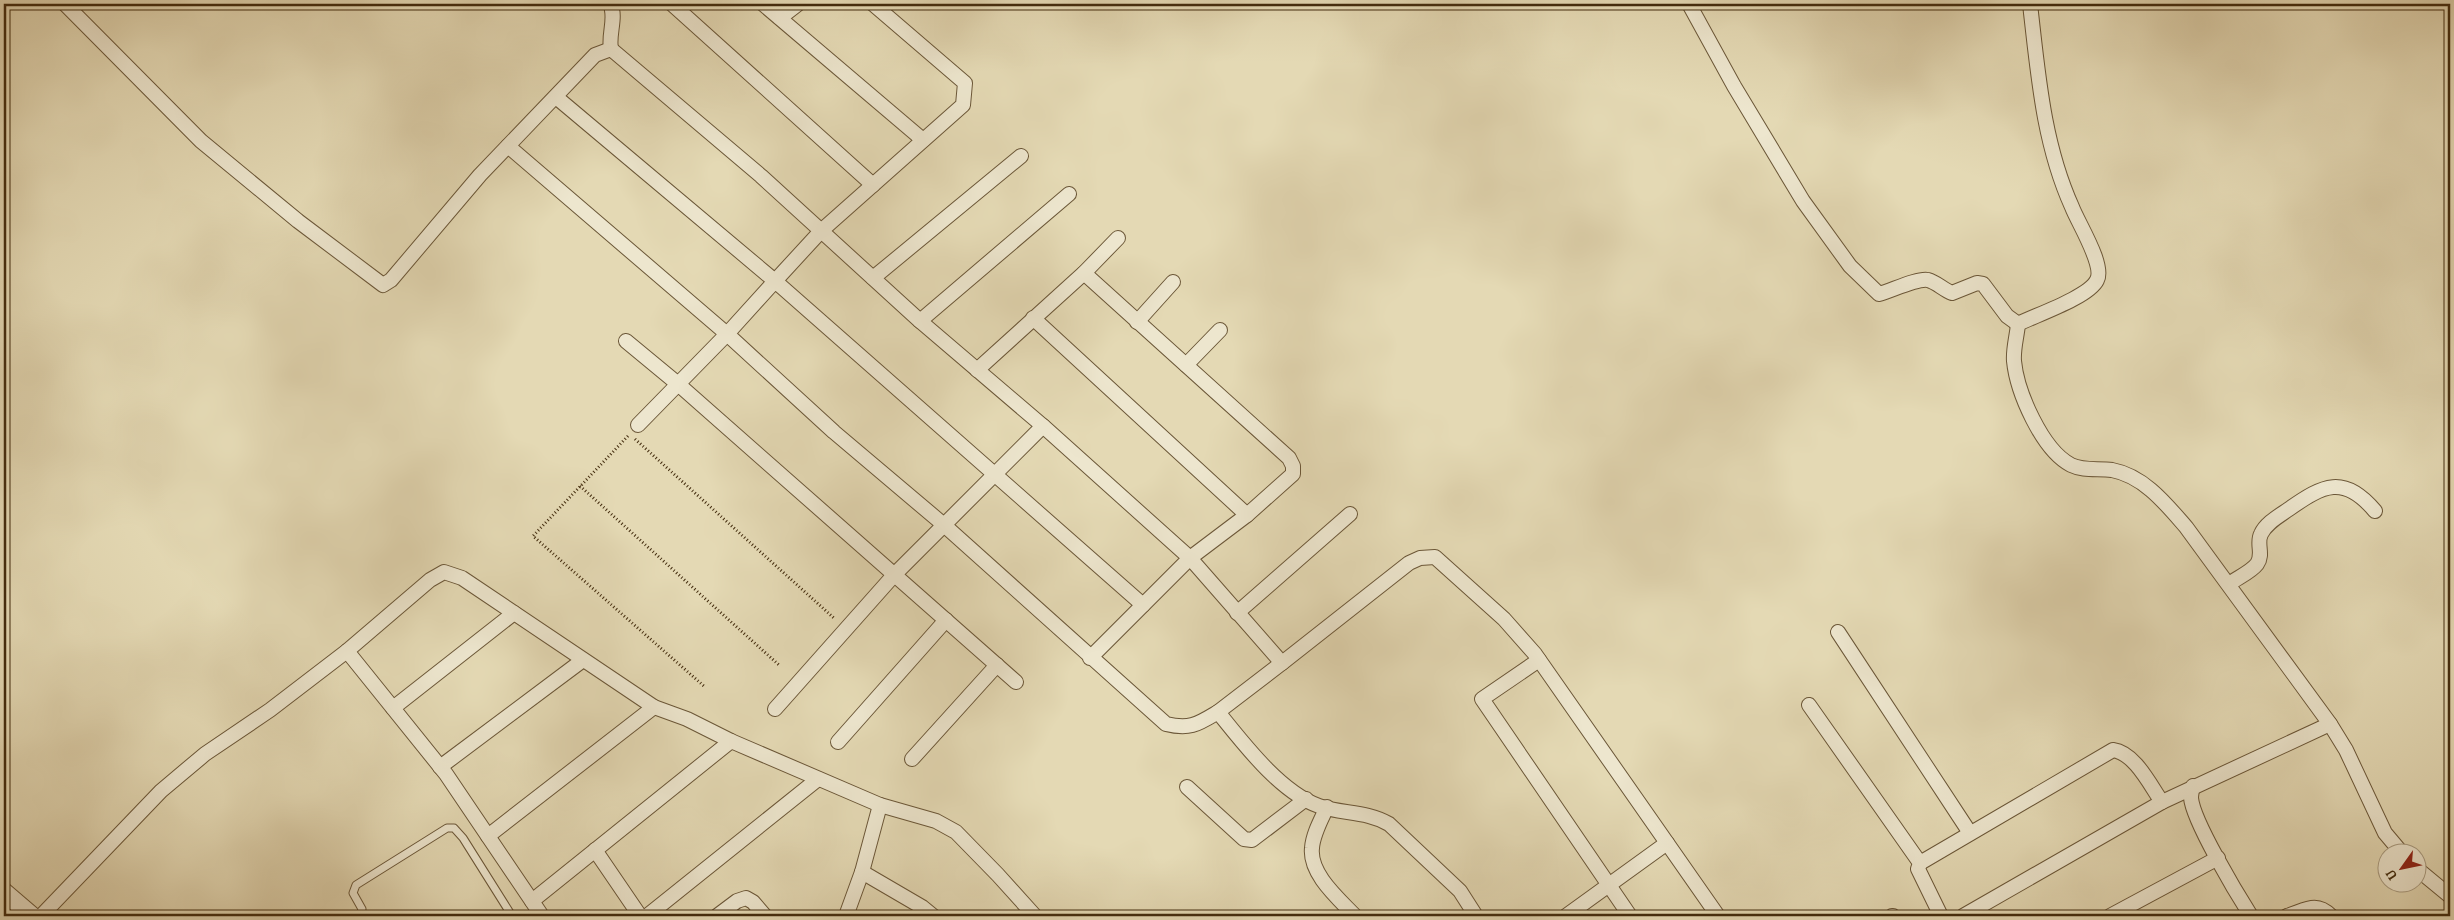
<svg xmlns="http://www.w3.org/2000/svg" width="2454" height="920" font-family="Alegreya,serif">
  <style>
    .lines { fill: none; stroke-linecap: round; stroke-linejoin: round }
    .service-casing { stroke: #6b5738; stroke-width: 9 }
    .minor-casing { stroke: #6b5738; stroke-width: 16 }
    .tertiary-casing { stroke: #6b5738; stroke-width: 20 }
    .path { stroke: #432c0e; stroke-width: 3; stroke-dasharray: 1 2.5; stroke-linecap: butt }
    .service { stroke: #ede6ce; stroke-width: 7 }
    .minor { stroke: #ede6ce; stroke-width: 14 }
    .tertiary { stroke: #ede6ce; stroke-width: 18 }
  </style>
  <rect width="100%" height="100%" fill="#e4d9b4"/>
  <filter id="stains"><feTurbulence type="fractalNoise" baseFrequency=".004" numOctaves="4"/><feColorMatrix values="0 0 0 0 .2 0 0 0 0 .09 0 0 0 0 .02 0 0 0 .5 -.17"/></filter>
  <radialGradient id="worn" r=".72"><stop offset=".6" stop-color="#630" stop-opacity="0"/><stop offset="1" stop-color="#630" stop-opacity=".3"/></radialGradient>
  <g class="lines">
    <g class="service-casing">
      <path id="service" d="M360 916 362 909 353 893 356 885 447 828H454L463 838 512 916"/>
    </g>
    <g class="minor-casing">
      <g id="minor">
        <path d="M65 4 201 141 298 221 383 285 391 280 480 175 595 55 611 49 761 176 920 321 1043 426 1190 558 1143 605 775 281 727 334 834 432 944 525 1166 724C1190 730 1198 724 1218 712 1243 743 1280 792 1319 806 1342 814 1367 811 1389 824L1460 891 1476 916"/>
        <path d="M610 4C617 17 608 34 611 49"/>
        <path d="M672 4 873 185"/>
        <path d="M763 4 923 140"/>
        <path d="M1689 4 1734 86 1803 201 1850 266 1879 294C1891 291 1917 278 1928 280 1936 282 1944 290 1952 293L1977 283 1983 284 2007 316 2018 324"/>
        <path d="M780 18 798 4"/>
        <path d="M556 97 775 281 821 231 963 105 965 83 873 4"/>
        <path d="M508 146 727 334 638 425"/>
        <path d="M1084 273 1289 458 1293 466V474L1247 515 1190 558 1282 663 1409 563 1420 558 1435 557 1504 619 1535 654 1718 916"/>
        <path d="M873 278 1021 156"/>
        <path d="M1033 318 1247 515"/>
        <path d="M920 321 1069 194"/>
        <path d="M1137 322 1173 282"/>
        <path d="M2018 324C2017 336 2013 349 2014 361 2017 392 2042 450 2071 465 2083 471 2099 468 2112 470 2144 476 2166 504 2186 527L2330 724 2346 750 2385 833 2401 852"/>
        <path d="M2018 324C2036 315 2089 297 2097 280 2105 265 2078 223 2072 207 2043 143 2038 73 2030 4"/>
        <path d="M626 341 678 384 1016 682"/>
        <path d="M1186 365 1220 330"/>
        <path d="M977 370 1084 273 1118 238"/>
        <path d="M2229 584C2237 578 2251 572 2257 564 2264 554 2256 544 2261 534 2266 523 2279 516 2289 509 2323 485 2344 474 2375 511"/>
        <path d="M1237 613 1350 514"/>
        <path d="M1838 632 1970 833"/>
        <path d="M347 651 446 774 542 916"/>
        <path d="M1090 658 1143 605"/>
        <path d="M1539 660 1482 699 1630 916"/>
        <path d="M1809 705 1920 863 1918 869 1941 916"/>
        <path d="M393 708 514 613"/>
        <path d="M775 709 894 575 1043 426"/>
        <path d="M1218 712 1282 663"/>
        <path d="M838 742 946 620"/>
        <path d="M912 759 997 665"/>
        <path d="M440 767 583 660"/>
        <path d="M2193 786C2192 790 2191 794 2191 798 2193 821 2237 894 2251 916"/>
        <path d="M1187 787 1244 839 1252 840 1306 799"/>
        <path d="M1327 807C1321 820 1313 834 1312 848 1309 874 1339 899 1355 916"/>
        <path d="M488 836 654 707"/>
        <path d="M595 850 640 916"/>
        <path d="M1920 863 2113 750C2135 753 2150 785 2162 802"/>
        <path d="M2416 868 2450 896"/>
        <path d="M862 872 922 907 933 916"/>
        <path d="M532 901 731 741"/>
        <path d="M41 916 161 791 205 754 270 710 347 651 430 580 444 572 462 578 654 707 687 719 731 741 880 805 936 821 956 832 998 875 1035 916"/>
        <path d="M647 916 818 779"/>
        <path d="M717 916 737 901 746 898 753 902 765 916"/>
        <path d="M846 916 862 872 880 805"/>
        <path d="M1566 916 1667 843"/>
        <path d="M1892 916H1893"/>
        <path d="M1963 916 2162 802 2330 724"/>
        <path d="M2110 916 2218 858"/>
        <path d="M2287 916C2306 910 2316 901 2331 916"/>
      </g>
    </g>
    <g class="tertiary-casing">
      <path id="tertiary" d="M4 892 32 916"/>
    </g>
    <g class="path">
      <path d="M628 436 533 536 705 687"/>
      <path d="M635 439 835 619"/>
      <path d="M580 486 779 665"/>
    </g>
    <use href="#service" class="service"/>
    <use href="#minor" class="minor"/>
    <use href="#tertiary" class="tertiary"/>
  </g>
  <rect width="2454" height="920" fill="none" stroke="#e4d9b4" stroke-width="20"/>
  <rect x="5" y="5" width="2444" height="910" fill="none" stroke="#432c0e" stroke-width="2.5"/>
  <rect x="10" y="10" width="2434" height="900" fill="none" stroke="#432c0e"/>
  <g transform="translate(2402 868) rotate(237)"><circle r="24" fill="#ede6ce" stroke="#a99c81"/>
  <path d="M0-4L9 19L0 12L-9 19Z" fill="#8f2418"/>
  <text y="-8" font-size="14" font-weight="bold" text-anchor="middle" fill="#432c0e">U</text>
  </g>
  <rect width="100%" height="100%" filter="url(#stains)"/>
  <rect width="100%" height="100%" fill="url(#worn)"/>
</svg>
